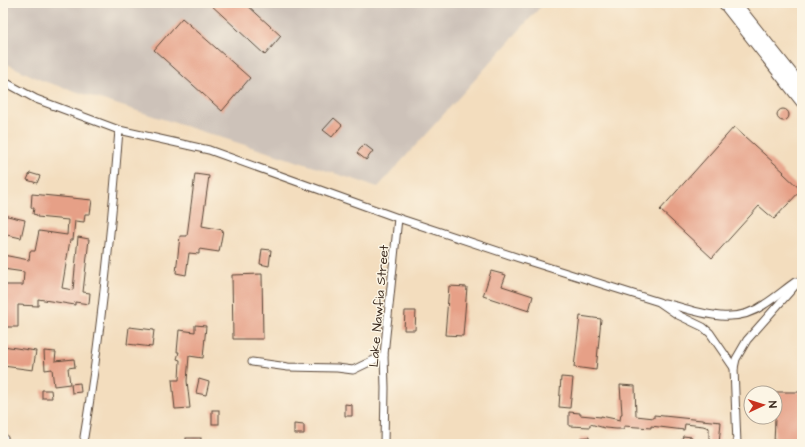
<svg xmlns="http://www.w3.org/2000/svg" width="805" height="447" font-family="'Architects Daughter',sans-serif">
  <style>
    .industrial { fill: #cdc2b9 }
    .building { fill: #e6a087 }
    .lines { fill: none; stroke-linecap: round; stroke-linejoin: round }
    .minor-casing { stroke: #574536; stroke-width: 9 }
    .primary-casing { stroke: #574536; stroke-width: 13 }
    .minor { stroke: #fff; stroke-width: 7 }
    .primary { stroke: #fff; stroke-width: 11 }
    .labels { text-anchor: middle; stroke-width: 3; stroke-linejoin: round; paint-order: stroke }
    .street-label { font-size: 13px; fill: #3b2a1e; stroke: #fcf5e5 }
  </style>
  <rect width="100%" height="100%" fill="#fcf5e5"/>
  <filter id="ink" filterUnits="userSpaceOnUse"><feTurbulence type="fractalNoise" baseFrequency=".025" numOctaves="2"/><feDisplacementMap in="SourceGraphic" scale="8" xChannelSelector="R" yChannelSelector="G"/><feConvolveMatrix kernelMatrix="1 2 1 2 8 2 1 2 1" color-interpolation-filters="sRGB"/></filter>
  <filter id="wash" filterUnits="userSpaceOnUse"><feTurbulence type="fractalNoise" baseFrequency=".012" numOctaves="4" result="noise"/><feDisplacementMap in="SourceGraphic" scale="16" xChannelSelector="R" yChannelSelector="G"/><feGaussianBlur stdDeviation="0.9" result="paint"/><feColorMatrix in="noise" values="0 0 0 0 0 0 0 0 0 0 0 0 0 0 0 0 0 1.4 0 .05"/><feComposite in="paint" operator="in"/></filter>
  <g filter="url(#wash)">
    <rect width="100%" height="100%" fill="#f3ddbe"/>
    <path class="industrial" d="M3 3H544L378 187 43 81 3 62Z"/>
    <g id="blocks">
      <g class="building">
        <path d="M209 3H245L281 36 265 55Z"/>
        <path d="M182 18 250 78 222 111 154 50Z"/>
        <circle cx="783" cy="115" r="6"/>
        <path d="M334 118 342 125 332 137 323 130Z"/>
        <path d="M734 127 784 172 783 173 801 190 774 219 759 206 712 258 660 210Z"/>
        <path d="M364 144 373 151 366 160 357 153Z"/>
        <path d="M30 173 40 176 37 183 27 180Z"/>
        <path d="M195 174 209 176 202 226 223 230 219 252 199 249V254L189 253 186 275 176 273 180 236H187Z"/>
        <path d="M32 194 92 200 90 214H85L84 222 75 221 73 240H70L62 288 73 290 78 237 89 239 83 292 90 293 89 304 75 302V305L38 299V306L18 305V327H3V285H23L24 272 3 269V255L29 260 30 251H35L39 231 67 235 68 220 37 217V215L33 214 34 208H31Z"/>
        <path d="M3 215 25 220 21 238 3 234Z"/>
        <path d="M262 249 271 250 269 266 260 264Z"/>
        <path d="M491 271 506 275 502 286 533 296 529 311 483 296Z"/>
        <path d="M262 274 263 339H233L232 275Z"/>
        <path d="M449 286 467 287 463 336 445 335Z"/>
        <path d="M405 311H416L415 330H404Z"/>
        <path d="M580 316 601 319 596 370 574 367Z"/>
        <path d="M195 325 206 326 203 358 189 356 187 381 190 408 175 409 172 380H179L180 360 177 359 179 352H177L179 330 195 332Z"/>
        <path d="M129 327 154 330 152 347 127 344Z"/>
        <path d="M3 346 36 351 33 370 3 366Z"/>
        <path d="M44 351 56 352 55 361 74 359 75 367 68 368 70 384 54 386 52 369 45 370Z"/>
        <path d="M561 377 573 378 570 408 559 407Z"/>
        <path d="M199 379 209 382 206 395 196 393Z"/>
        <path d="M80 383 81 392 72 393 71 384Z"/>
        <path d="M620 385 635 386 636 416 654 418V415L721 422 719 444H709V428L703 426 685 424 684 430 651 426V428L624 426V429H616L605 428 590 424V427L569 426V412L580 413V415L601 417V416L620 420 621 414H622Z"/>
        <path d="M42 390H51L52 398H42Z"/>
        <path d="M776 392H802V444H774Z"/>
        <path d="M345 404 352 405V416H345Z"/>
        <rect x="212" y="410" width="7" height="14"/>
        <path d="M294 424 304 425V434H294Z"/>
        <path d="M683 436 692 437 691 444H681Z"/>
        <path d="M589 437V444H580V438Z"/>
        <rect x="186" y="438" width="15" height="6"/>
      </g>
    </g>
  </g>
  <g filter="url(#ink)">
    <use href="#blocks" fill-opacity="0" stroke="#574536" stroke-width="1"/>
    <g class="lines">
      <g class="minor-casing">
        <g id="minor">
          <path d="M3 81 36 99 119 130 209 150 398 218 525 260 659 302 678 315 703 327 710 333 734 368"/>
          <path d="M664 303C698 311 732 328 765 304 776 297 785 289 795 282"/>
          <path d="M252 362 288 367 337 368 353 370 384 355"/>
          <path d="M3 437 7 444"/>
          <path d="M84 437C101 335 111 233 119 130"/>
          <path d="M384 444 385 388 384 355 398 218"/>
          <path d="M737 444 734 368 736 359 747 340 802 278"/>
        </g>
      </g>
      <g class="primary-casing">
        <g id="primary">
          <path d="M724 3 802 102"/>
          <path d="M735 3 802 87"/>
        </g>
      </g>
      <use href="#minor" class="minor"/>
      <use href="#primary" class="primary"/>
    </g>
  </g>
  <g class="labels">
    <g class="street-label">
      <text transform="translate(378 306) rotate(-85)" y="5">Lake Nawfia Street</text>
    </g>
  </g>
  <rect width="805" height="447" fill="none" stroke="#fcf5e5" stroke-width="16"/>
  <g transform="translate(763 405) rotate(86)"><circle r="19" fill="#fcf5e5" stroke="#afa495"/>
  <path d="M0-3L7 15L0 10L-7 15Z" fill="#c8321e"/>
  <text y="-6" font-size="11" font-weight="bold" text-anchor="middle" fill="#3b2a1e">N</text>
  </g>
</svg>
